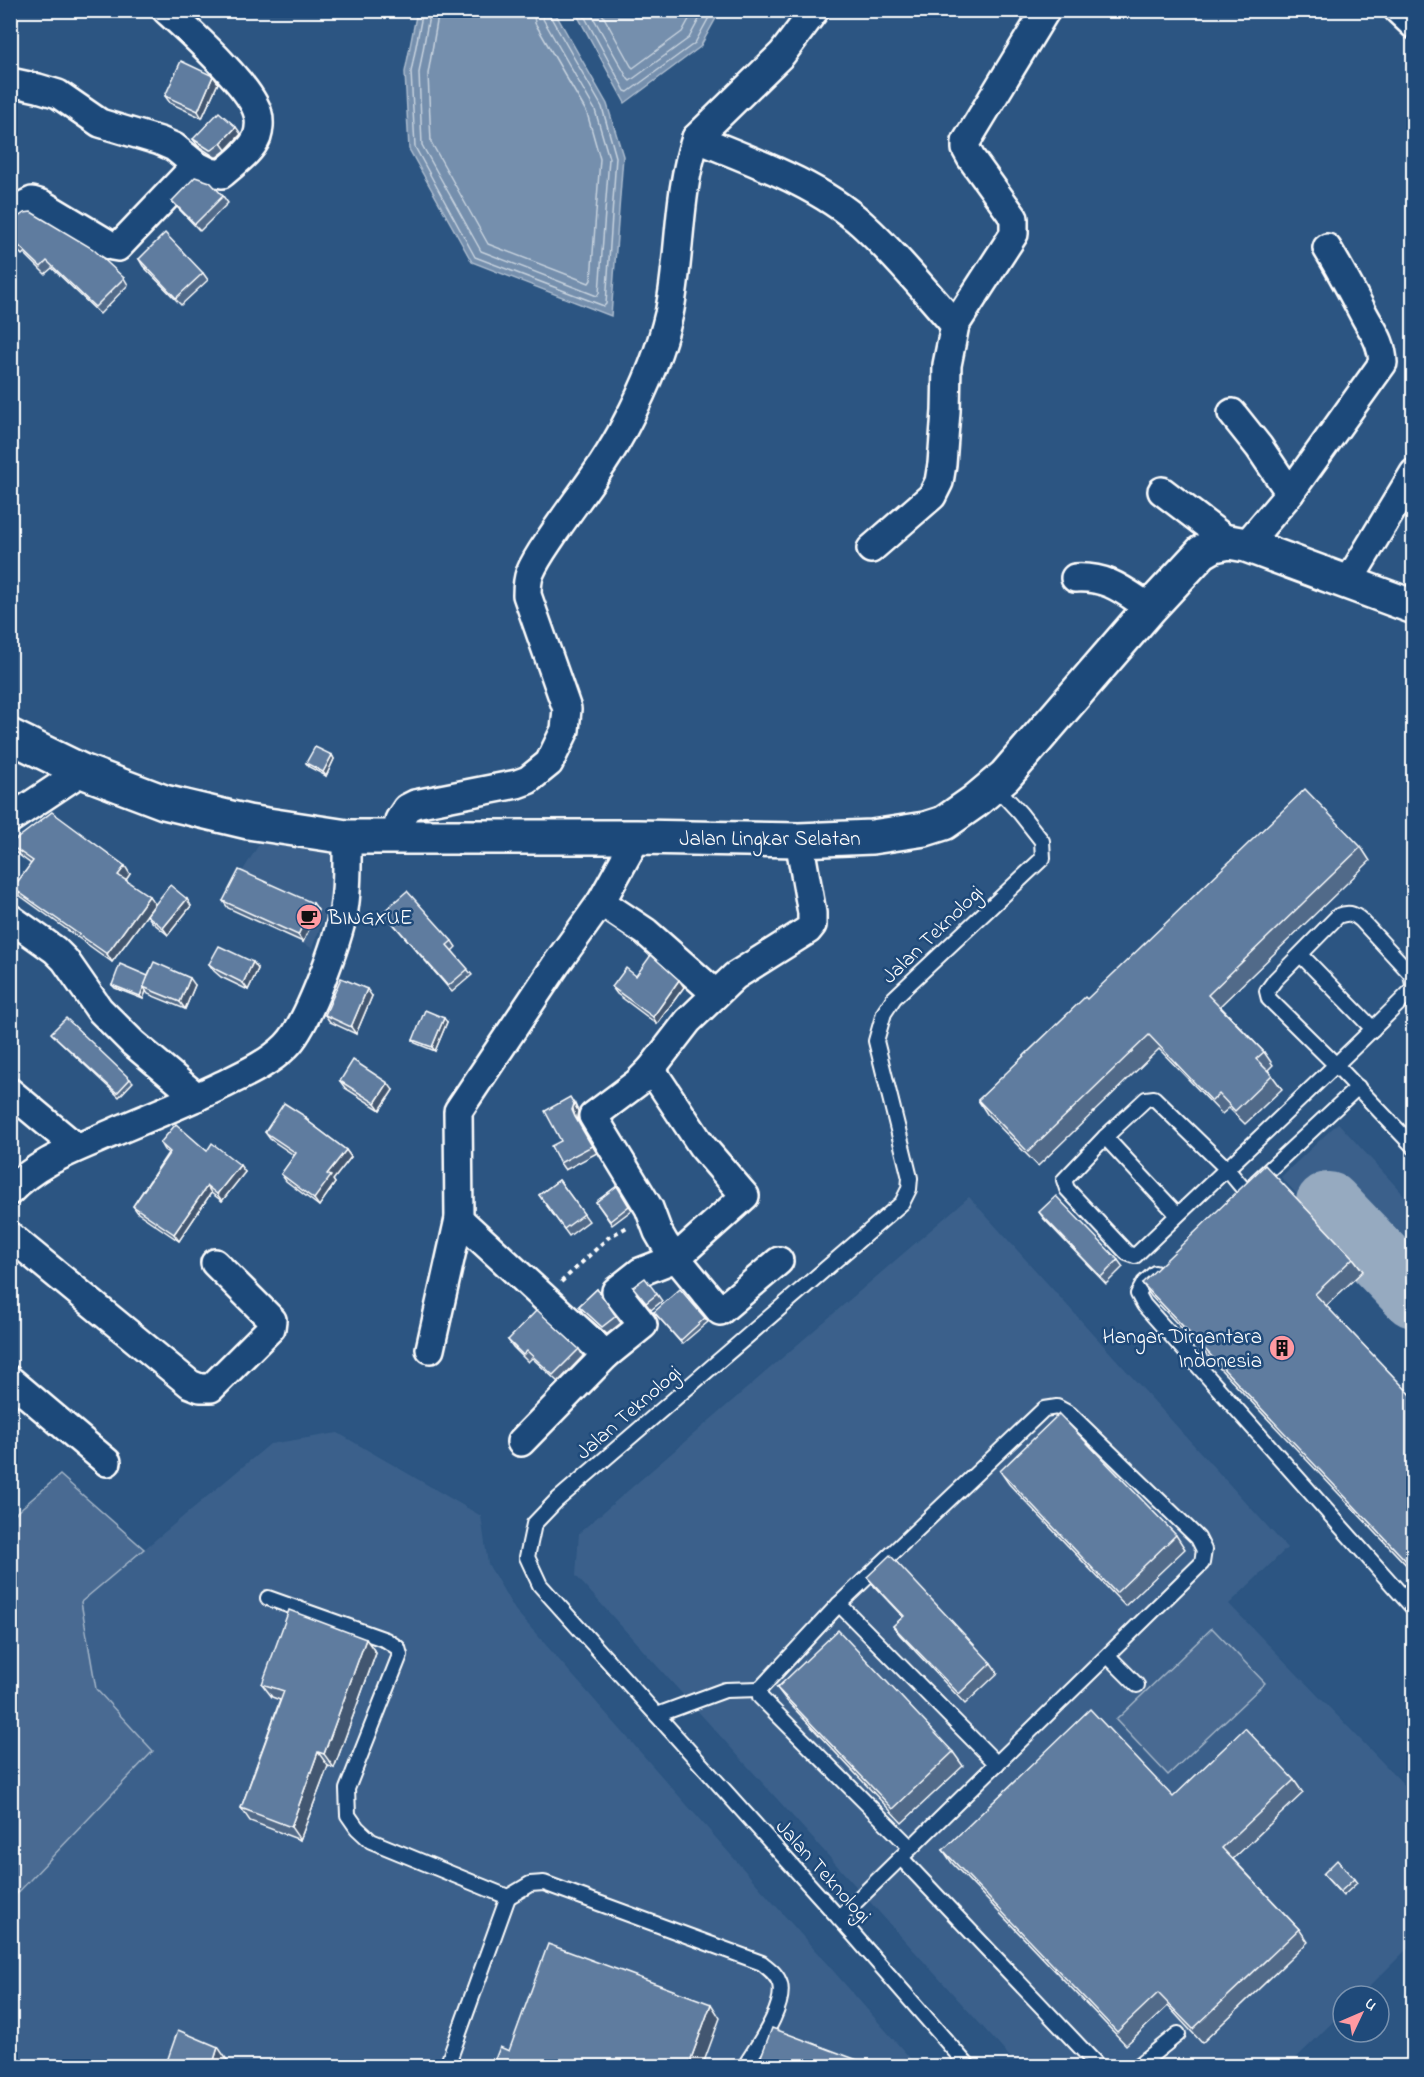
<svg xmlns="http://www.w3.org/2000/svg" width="1424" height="2077" font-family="'Indie Flower',sans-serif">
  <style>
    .built { fill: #3b618b }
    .green { fill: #486b92; stroke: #a4b5c8; stroke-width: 1.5 }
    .water { fill: #748fad; stroke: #acbcce; stroke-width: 1.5 }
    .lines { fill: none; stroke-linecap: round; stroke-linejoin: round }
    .shore { stroke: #c7d2de; stroke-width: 1.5 }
    .taxiway { stroke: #96aac0; stroke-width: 66 }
    .lane-casing { stroke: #fff; stroke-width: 18 }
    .street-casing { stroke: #fff; stroke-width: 32 }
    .secondary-casing { stroke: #fff; stroke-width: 38 }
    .path { stroke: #fff; stroke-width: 4; stroke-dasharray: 4.5 4.5; stroke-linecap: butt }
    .lane { stroke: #1f4a7a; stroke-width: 14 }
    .street { stroke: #1f4a7a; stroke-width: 27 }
    .secondary { stroke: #1f4a7a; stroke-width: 33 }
    .wall { fill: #516b89; stroke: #fff; stroke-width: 1.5 }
    .shaded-wall { fill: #42576f; stroke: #fff; stroke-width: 1.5 }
    .building { fill: #5e7c9f; stroke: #fff; stroke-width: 1.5 }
    .labels { text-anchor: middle; stroke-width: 5; stroke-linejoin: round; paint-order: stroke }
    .street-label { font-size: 21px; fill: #fff; stroke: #1f4a7a }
    .poi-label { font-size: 21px; fill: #fff; stroke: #1f4a7a; text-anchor: start }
  </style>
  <rect width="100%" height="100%" fill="#2c5582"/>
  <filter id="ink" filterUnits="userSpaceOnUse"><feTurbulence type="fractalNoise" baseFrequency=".0167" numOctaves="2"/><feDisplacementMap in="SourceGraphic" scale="12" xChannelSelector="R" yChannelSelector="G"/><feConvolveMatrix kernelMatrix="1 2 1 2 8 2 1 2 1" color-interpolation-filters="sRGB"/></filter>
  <g filter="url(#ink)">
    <g class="built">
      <path d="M260 843 349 855 312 948 222 904Z"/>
      <path d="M1338 1123 1413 1205V1320L1281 1177Z"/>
      <path d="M969 1197 1287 1548 1229 1604 1413 1794V1943L1360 1996H1343V2012L1288 2066H1018L576 1576 579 1533Z"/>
      <path d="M338 1433 481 1516 488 1564 515 1610 917 2066H11L10 1900 153 1751 96 1689 81 1602 270 1444Z"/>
    </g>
    <g class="green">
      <path d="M60 1475 144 1549 81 1602 96 1689 153 1751 11 1900V1517Z"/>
      <path d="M1212 1628 1265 1683 1168 1775 1116 1720Z"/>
    </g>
    <g class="water">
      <path d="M417 11H554L607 104 623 156 611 316 472 262 409 149 405 72Z"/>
      <path d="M575 11V10L720 11 700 47 625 103Z"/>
    </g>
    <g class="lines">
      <g class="shore">
        <path d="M423 10 411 72 415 147 475 257 604 306 606 304 616 157 602 107 550 16 549 10"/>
        <path d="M430 10 419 73 422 145 481 251 597 296 599 293 609 158 595 110 543 19 542 10"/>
        <path d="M439 10 428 74 431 142 488 244 589 283 591 280 600 159 587 113 535 23 533 10"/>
        <path d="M581 10 625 91 628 92 695 43 713 10"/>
        <path d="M589 10 628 79 630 81 689 38 704 10"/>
        <path d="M600 10 631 66 633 68 682 32 694 10"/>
      </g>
      <path class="taxiway" d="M1328 1205 1414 1295"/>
      <g class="lane-casing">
        <g id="lane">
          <path d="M1301 955 1373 1029"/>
          <path d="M1105 1137 1177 1214"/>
          <path d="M1256 1182 1358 1087"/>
          <path d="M1246 1192 1226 1168 1154 1098 1146 1099 1105 1137 1064 1180 1067 1189 1127 1253 1135 1256C1227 1167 1322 1081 1412 990L1413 985 1411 974 1361 920C1353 913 1348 912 1338 916L1275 980 1267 991 1269 999 1336 1065 1414 1147"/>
          <path d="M1155 1273 1144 1283 1138 1294 1144 1305 1414 1609"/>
          <path d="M268 1598 386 1640 398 1648 400 1655 347 1789 348 1815 357 1828 371 1841 508 1897 530 1884 544 1883 762 1963C769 1969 777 1974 780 1984 786 2007 757 2046 745 2066"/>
          <path d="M839 1604 997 1764"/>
          <path d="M1108 1656 1137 1685"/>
          <path d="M657 1715 725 1690 760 1689"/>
          <path d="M901 1858 1098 2066"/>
          <path d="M839 1918 1202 1563 1204 1550 1198 1538 1070 1414 1057 1407 1044 1409 839 1604 760 1689V1697L911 1848"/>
          <path d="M447 2066 508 1897"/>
          <path d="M968 2066 839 1918 540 1585 527 1557 534 1524 556 1501 902 1203 909 1189 910 1178 876 1041 884 1013 894 998 1043 858 1042 841 1020 813 994 785"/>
          <path d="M1138 2066 1178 2034"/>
        </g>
      </g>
      <g class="street-casing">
        <g id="street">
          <path d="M1398 10 1414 25"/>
          <path d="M10 82 38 88 58 94 100 123 160 141 174 147 196 165"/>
          <path d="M696 138C751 161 817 183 862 224 896 255 925 291 955 325"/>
          <path d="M10 216 20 207 32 201 42 204 112 246 118 247 196 165 210 172 222 174C233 164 251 152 257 137 259 131 260 121 258 114 251 86 189 31 166 10"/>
          <path d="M1232 413 1259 447 1290 493"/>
          <path d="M1162 491 1229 542"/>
          <path d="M1246 545 1290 493 1383 363C1382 340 1372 331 1362 311 1351 290 1340 269 1327 248"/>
          <path d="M871 549 932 496 939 482 942 464 946 411 947 365 955 325 1014 234V218L971 158 966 149V142L1046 10"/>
          <path d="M1075 578C1108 576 1124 591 1150 608"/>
          <path d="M1347 584 1414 473"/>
          <path d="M10 819 82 771"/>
          <path d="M399 835V820L407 808 415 804 517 784 528 780 549 763 565 730 567 709 527 595C527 587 527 581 530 573 536 558 547 544 556 530 580 495 607 462 626 424 645 388 660 353 669 314 681 256 677 194 696 138L782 54 815 10"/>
          <path d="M637 837 601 902 646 932 716 994"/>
          <path d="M10 918 55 950 65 960 99 1009 133 1043 197 1097"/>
          <path d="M10 1092 76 1147"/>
          <path d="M10 1191C38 1161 76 1149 112 1133 147 1118 182 1104 216 1088 240 1076 267 1065 286 1046 308 1025 338 940 344 909 348 885 347 861 347 837"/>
          <path d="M459 1219 606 1355 643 1325 616 1291 640 1272 676 1258 745 1196 702 1146 651 1069"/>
          <path d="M10 1236 190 1384 200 1388H211L271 1328 272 1320 215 1263"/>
          <path d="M779 1261 720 1311 665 1244 658 1232 649 1208 593 1116 637 1083 651 1069 688 1021 735 976 808 930 812 925V913L799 840"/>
          <path d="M430 1349 459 1219 458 1111 555 966 601 902"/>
          <path d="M10 1380 107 1462"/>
          <path d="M521 1442 606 1355"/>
        </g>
      </g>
      <g class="secondary-casing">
        <path id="secondary" d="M10 736 82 771 164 802 248 822 347 837H637L799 840 872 837 925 829 944 823 974 802 1005 776 1150 608 1202 552 1214 545 1229 542 1246 545 1414 607"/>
      </g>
      <path class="path" d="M561 1282 609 1237 629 1226"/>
      <use href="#lane" class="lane"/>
      <use href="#street" class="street"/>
      <use href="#secondary" class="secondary"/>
    </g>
    <g class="wall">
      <path d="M218 83 202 118 170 103 165 96Z"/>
      <path d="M241 134 226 150 217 157H215L198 146 193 139Z"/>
      <path d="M223 196 228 203 200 231 177 207 172 201Z"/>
      <path d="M10 223 124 278 128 285 100 314 52 268 45 274 24 253 22 255 11 244Z"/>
      <path d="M139 259 203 273 208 280 181 305 143 266Z"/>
      <path d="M332 755 334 759 326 776 309 767 306 763Z"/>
      <path d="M10 844 130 874 126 880 155 904 112 962 19 895 13 888 31 864 15 852 10 846Z"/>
      <path d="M1361 847 1370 861 1220 1006 1264 1052 1273 1065 1268 1070 1282 1089 1245 1124 1229 1108 1222 1114 1159 1049 1038 1166 987 1114 978 1100 1087 999Z"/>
      <path d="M187 899 191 906 168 935 152 922 147 915Z"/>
      <path d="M223 901 313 903 318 910 303 942 228 908Z"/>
      <path d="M383 912 452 941 456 947 452 951 472 975 452 992Z"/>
      <path d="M253 962 258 969 248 990 221 977 214 971 209 964Z"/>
      <path d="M148 976 195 985 185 1009 148 994 146 991 143 999 115 988 112 985Z"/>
      <path d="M636 976 679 980 684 987 657 1024 617 994 612 987Z"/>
      <path d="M372 996 356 1034 330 1022 325 1015Z"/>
      <path d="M447 1022 435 1051 415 1043 413 1040Z"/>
      <path d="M51 1033 130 1079 133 1082 119 1097 54 1036Z"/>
      <path d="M340 1081 393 1090 380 1110 345 1088Z"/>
      <path d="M575 1104 578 1111 577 1117 580 1124 597 1153 565 1170 560 1163Z"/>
      <path d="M306 1117 309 1122 346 1150 351 1157 333 1180 335 1183 319 1206 286 1181 281 1174 295 1156 270 1139 265 1132Z"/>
      <path d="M160 1143 207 1151 245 1172 222 1201 211 1193 179 1241 138 1213 133 1206 168 1153 164 1150Z"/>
      <path d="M559 1180 589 1221 569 1236 539 1195Z"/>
      <path d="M617 1186 632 1210 612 1225 596 1202Z"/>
      <path d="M1039 1212 1118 1260 1123 1267 1106 1284 1044 1219Z"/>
      <path d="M1353 1258 1363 1271 1326 1306 1413 1397V1572L1151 1296 1142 1283Z"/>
      <path d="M633 1287 657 1294 662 1301 651 1310Z"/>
      <path d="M597 1289 621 1323 607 1334 583 1313 579 1306Z"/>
      <path d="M654 1312 705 1318 708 1322 682 1344Z"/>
      <path d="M508 1340 579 1349 583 1356 558 1382 532 1358 528 1362 513 1347Z"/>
      <path d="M1000 1471 1176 1535 1185 1549 1125 1606 1009 1484Z"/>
      <path d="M867 1577 991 1663 998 1673 965 1704 900 1635 893 1626 903 1617 874 1586Z"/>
      <path d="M366 1639 376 1653 334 1768 328 1766 300 1840 250 1821 241 1808 280 1700 272 1697 262 1684Z"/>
      <path d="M777 1688 953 1752 963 1766 902 1823 787 1701Z"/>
      <path d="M1294 1780 1303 1793 1233 1859 1299 1929 1308 1942 1202 2043 1168 2006 1126 2045 952 1863 943 1850 1173 1797Z"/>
      <path d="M1323 1874 1354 1879 1357 1883 1343 1896Z"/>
    </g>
    <g class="shaded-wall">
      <path d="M213 76 218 83 202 118 198 111Z"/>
      <path d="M236 127 241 134 226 150 221 143Z"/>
      <path d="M332 755 334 759 326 776 323 772Z"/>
      <path d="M125 866 130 874 124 883 118 875Z"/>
      <path d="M149 896 155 904 112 962 107 954Z"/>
      <path d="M187 899 191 906 168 935 163 928Z"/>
      <path d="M313 903 318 910 303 942 298 935Z"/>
      <path d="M253 962 258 969 248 990 243 983Z"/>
      <path d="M190 978 195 985 185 1009 180 1002Z"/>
      <path d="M679 980 684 987 657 1024 653 1017Z"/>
      <path d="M144 987 146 991 143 999 140 996Z"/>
      <path d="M367 989 372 996 356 1034 351 1027Z"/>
      <path d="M444 1018 447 1022 435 1051 432 1047Z"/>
      <path d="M388 1083 393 1090 380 1110 375 1103Z"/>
      <path d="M570 1097 578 1111 577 1117 580 1124 597 1153 575 1117Z"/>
      <path d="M346 1150 351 1157 333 1180 335 1183 319 1206 314 1199 327 1174Z"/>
      <path d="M240 1165 245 1172 222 1201 217 1194Z"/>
      <path d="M207 1186 211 1193 179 1241 174 1234Z"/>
      <path d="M366 1639 376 1653 334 1768 324 1754Z"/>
      <path d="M318 1752 328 1766 300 1840 291 1827Z"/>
      <path d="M711 2004 720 2018 702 2067H688Z"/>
      <path d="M218 2047 227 2060 225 2067H212Z"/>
    </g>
    <g class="building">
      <path d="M181 61 213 76 198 111 165 96Z"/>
      <path d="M219 112 236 127 221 143 212 150H210L193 139Z"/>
      <path d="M195 177 210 182 223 196 195 224 172 201Z"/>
      <path d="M31 212 93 249 124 278 95 307 47 261 41 267 19 246 17 248 10 242V223L24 213Z"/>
      <path d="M165 233 203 273 176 298 139 259Z"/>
      <path d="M315 747 332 755 323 772 306 763Z"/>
      <path d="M1305 789 1361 847 1208 995 1264 1052 1256 1059 1272 1075 1235 1111 1219 1094 1212 1101 1149 1035 1028 1152 978 1100 1085 997 1087 999Z"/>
      <path d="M52 812 125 866 118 875 149 896 107 954 13 888 33 861 10 845V844Z"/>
      <path d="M239 870 313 903 298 935 223 901Z"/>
      <path d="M170 885 187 899 163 928 147 915Z"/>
      <path d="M407 891 452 941 447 945 468 969 448 986 383 912Z"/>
      <path d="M219 946 253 962 243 983 217 970 209 964Z"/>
      <path d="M651 955 679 980 653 1017 612 987 626 968 636 976Z"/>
      <path d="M154 962 190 978 180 1002 143 987Z"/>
      <path d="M120 964 148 976 140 996 112 985Z"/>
      <path d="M341 978 367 989 351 1027 325 1015Z"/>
      <path d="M425 1010 444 1018 432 1047 413 1040Z"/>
      <path d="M66 1018 130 1079 117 1093 51 1033Z"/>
      <path d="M353 1060 388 1083 375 1103 340 1081Z"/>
      <path d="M570 1097 574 1104 572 1110 575 1117 592 1146 560 1163 551 1146 561 1141 545 1111Z"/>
      <path d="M284 1103 306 1117 305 1119 346 1150 327 1174 331 1176 314 1199 281 1174 296 1153 265 1132Z"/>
      <path d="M176 1124 207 1151 212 1143 240 1165 217 1194 207 1186 174 1234 133 1206 170 1152 160 1143Z"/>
      <path d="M1265 1165 1353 1258 1315 1294 1413 1397V1568L1142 1283Z"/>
      <path d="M559 1180 584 1214 564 1229 539 1195Z"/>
      <path d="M617 1186 629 1206 610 1221 596 1202Z"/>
      <path d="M1056 1196 1118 1260 1101 1277 1039 1212Z"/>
      <path d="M645 1278 657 1294 646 1303 633 1287Z"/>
      <path d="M597 1289 616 1316 602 1327 579 1306Z"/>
      <path d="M680 1289 705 1318 680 1341 654 1312Z"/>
      <path d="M537 1310 579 1349 553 1375 527 1351 523 1355 508 1340Z"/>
      <path d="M1059 1414 1176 1535 1116 1593 1000 1471Z"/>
      <path d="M890 1555 991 1663 959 1694 893 1626 904 1616 867 1577Z"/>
      <path d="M289 1610 366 1639 324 1754 318 1752 291 1827 241 1808 284 1691 262 1684Z"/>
      <path d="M838 1630 953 1752 893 1809 777 1688Z"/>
      <path d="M1090 1709 1173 1797 1245 1728 1294 1780 1222 1848 1299 1929 1193 2029 1158 1993 1117 2032 943 1850Z"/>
      <path d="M1337 1860 1354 1879 1340 1892 1323 1874Z"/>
      <path d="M548 1944 711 2004 688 2067H492L500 2047 509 2051Z"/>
      <path d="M772 2028 876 2067H757Z"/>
      <path d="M178 2030 218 2047 212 2067H165Z"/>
    </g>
  </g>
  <defs>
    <g id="cafe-disc" transform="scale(1.35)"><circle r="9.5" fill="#ff9aa2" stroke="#1f4a7a"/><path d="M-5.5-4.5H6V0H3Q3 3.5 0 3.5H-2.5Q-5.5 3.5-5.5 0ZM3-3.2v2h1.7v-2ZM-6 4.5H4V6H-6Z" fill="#111"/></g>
    <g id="building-disc" transform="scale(1.35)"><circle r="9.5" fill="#ff9aa2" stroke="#1f4a7a"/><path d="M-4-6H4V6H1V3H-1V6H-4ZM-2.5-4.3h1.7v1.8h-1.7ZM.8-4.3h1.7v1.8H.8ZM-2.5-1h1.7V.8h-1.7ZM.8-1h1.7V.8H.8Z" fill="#111"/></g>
  </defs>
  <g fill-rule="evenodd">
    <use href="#cafe-disc" x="309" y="917"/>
    <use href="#building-disc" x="1282" y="1348"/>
  </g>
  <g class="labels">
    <g class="street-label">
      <text x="770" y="845">Jalan Lingkar Selatan</text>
      <text transform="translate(932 934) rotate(-44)" y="7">Jalan Teknologi</text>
      <text transform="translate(628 1412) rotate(-41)" y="7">Jalan Teknologi</text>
      <text transform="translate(824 1871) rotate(48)" y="7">Jalan Teknologi</text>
    </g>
    <g class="poi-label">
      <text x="328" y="924">BINGXUE</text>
      <text x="1262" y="1343" text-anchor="end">Hangar Dirgantara<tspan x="1262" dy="24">Indonesia</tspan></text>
    </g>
  </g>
  <rect width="1424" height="2077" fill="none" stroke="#1f4a7a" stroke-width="36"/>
  <rect x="18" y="18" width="1388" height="2041" fill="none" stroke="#fff" stroke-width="2" filter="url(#ink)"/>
  <g transform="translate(1361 2014) rotate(46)"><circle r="28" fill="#1f4a7a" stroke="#7992af" stroke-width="1.5"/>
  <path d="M0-4.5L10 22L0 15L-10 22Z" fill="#ff9aa2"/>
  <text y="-9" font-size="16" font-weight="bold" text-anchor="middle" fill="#ffffff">U</text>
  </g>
</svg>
